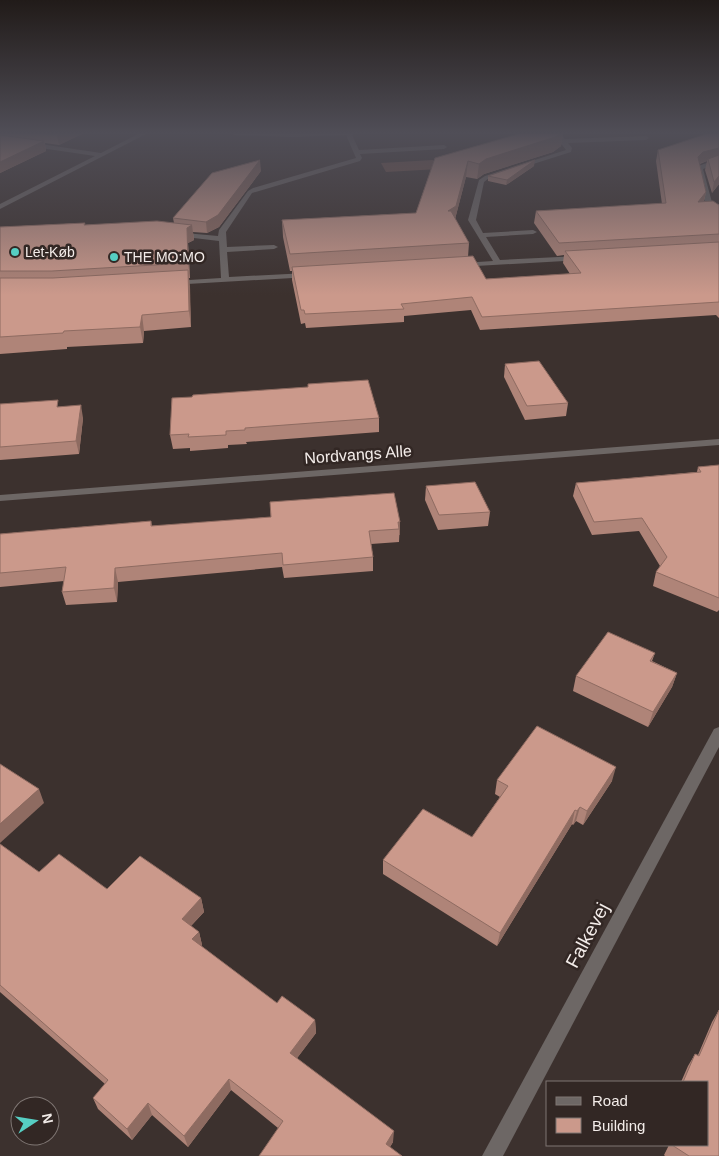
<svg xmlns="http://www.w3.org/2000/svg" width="719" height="1156" font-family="Helvetica,sans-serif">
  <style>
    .green { fill: #785449 }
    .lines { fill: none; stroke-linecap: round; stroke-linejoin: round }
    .minor { fill: #6d6765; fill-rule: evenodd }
    .wall { fill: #af8478 }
    .shaded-wall { fill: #8e6b61 }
    .building { fill: #cb998b; stroke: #8e6b61 }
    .poi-dot { fill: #56cec3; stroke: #322724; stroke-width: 2 }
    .labels { text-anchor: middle; stroke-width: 5; stroke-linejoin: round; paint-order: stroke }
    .far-poi-label { font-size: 14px; fill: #f3ece9; stroke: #322724; text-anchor: start }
    .street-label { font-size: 16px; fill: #f3ece9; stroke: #322724 }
    .near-street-label { font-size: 19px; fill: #f3ece9; stroke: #322724 }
  </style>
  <rect width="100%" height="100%" fill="#3c312e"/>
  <path class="green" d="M433 160 439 169 386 172 381 163Z"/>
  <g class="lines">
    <g class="minor">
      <path d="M140 133H148L0 209V204L95 156 0 142V138L101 153Z"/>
      <path d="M231 133H357L352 135 359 150 444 145 447 147 444 149 360 154 362 158 360 161 252 193 226 232 227 247 274 245 278 247 274 249 227 252 229 277 307 273 311 275 310 277 170 285 169 283 173 281 221 278 219 241 177 236H174V232L218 236 219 230 248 191 253 188 356 158 346 135 293 137 234 135Z"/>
      <path d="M553 133H559L565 139 646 136 649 138 646 140 568 143 572 148 571 152 489 178 484 182 476 220 483 233 533 230 537 232 533 234 486 237 500 260 579 256H582V260L459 267 458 265 462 263 493 261 468 220 479 180 485 176 566 150Z"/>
      <path d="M719 159V163L703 169 713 206 719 211V217L706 207 697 169 701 165Z"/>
      <path d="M719 439V445L0 501V495Z"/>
      <path d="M719 727V747L503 1156H482L714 729Z"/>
    </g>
  </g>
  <g class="wall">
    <path d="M0 133H84L59 145 45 143 46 151 0 173Z"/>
    <path d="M522 133H563L561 146 553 152 484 174 477 179 466 177 455 219 469 243 468 257 486 279 570 274 563 263 564 255 557 256 534 223 536 211 662 204 656 161 658 150 719 133V184L712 193 705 170 707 161 700 164 706 192 704 201 719 205V318L716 315 480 330 471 310 404 316V322L306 328 305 323 301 324 292 280V271H290L283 237 282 220 416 213 435 158Z"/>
    <path d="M534 166 506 185 488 181V176Z"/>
    <path d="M261 171 219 227 207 233 193 232 194 240 188 243 190 278H189L191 327 144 331 143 343 67 347V349L0 354V227L85 223V225L174 223 173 218Z"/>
    <path d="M505 364 568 403 566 416 525 420 504 377Z"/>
    <path d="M172 398 379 418V432L246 442 247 444 228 445V448L190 451V448L173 449 170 435Z"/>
    <path d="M0 404 60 407 83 418 79 454 0 460Z"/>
    <path d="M719 465V610L717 612 653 586 656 572 660 566 639 531 592 535 573 496 576 483 697 472 698 467Z"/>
    <path d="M426 486 490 512 488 526 438 530 425 500Z"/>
    <path d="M270 502 400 522 399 542 371 544 373 557V571L284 578 282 567 118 582 117 602 66 605 62 592 64 581 0 587V534L151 521 152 526 271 517Z"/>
    <path d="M655 653 652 661 677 673 672 687 648 727 573 691 576 676Z"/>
    <path d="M497 780 612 781 583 825 576 821 573 825 572 824 497 946 383 874V860L472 837 500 797 495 794Z"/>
    <path d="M0 844 39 872 107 889 201 898 204 912 191 926 199 932 202 945 201 946 277 1003 315 1020 316 1033 297 1058 393 1142 390 1147 278 1128 231 1090 188 1147 152 1115 132 1140 98 1109 93 1098 105 1084 0 992Z"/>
    <path d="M719 1010V1156H665L664 1155 669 1145H708V1082H681L688 1066 695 1054 698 1055 712 1022Z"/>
  </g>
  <g class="shaded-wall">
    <path d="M62 133H84L59 145 57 135Z"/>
    <path d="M561 133H563L561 146 553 152 484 174 477 179 479 164 486 159Z"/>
    <path d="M44 141 46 151 0 173V162Z"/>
    <path d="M719 148V158L708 159 707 161 700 163 696 168 698 157 703 152Z"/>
    <path d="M260 160 261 171 219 227 207 233 206 222Z"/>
    <path d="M535 160 534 166 506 185 507 180Z"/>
    <path d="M468 161 466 177 454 223 448 211Z"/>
    <path d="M719 176V184L712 193 714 182Z"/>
    <path d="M706 192 703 204 698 202Z"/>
    <path d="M192 225 194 240 188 243 190 278 188 263 187 228Z"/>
    <path d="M188 270 190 286 191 327 189 311Z"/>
    <path d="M142 315 144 331 143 343 140 327Z"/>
    <path d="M81 405 83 418 79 454 76 441Z"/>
    <path d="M398 522H400V535H399V529Z"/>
    <path d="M115 568 118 582 117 602 114 588Z"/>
    <path d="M677 673 672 687 648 727 653 712Z"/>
    <path d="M616 767 612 781 583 825 587 811Z"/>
    <path d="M39 789 44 803 0 843V824Z"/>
    <path d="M580 807 576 821 573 825 577 811Z"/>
    <path d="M575 810 572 824 497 946 500 933Z"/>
    <path d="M201 898 204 912 185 932 182 919Z"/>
    <path d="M199 932 202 945 195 953 192 939Z"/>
    <path d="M315 1020 316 1033 292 1065 290 1053Z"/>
    <path d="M229 1079 231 1090 188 1147 184 1136Z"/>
    <path d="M148 1103 152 1115 132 1140 127 1129Z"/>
    <path d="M394 1131 393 1142 385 1155 386 1144Z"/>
  </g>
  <g class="building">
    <path d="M38 133H62L57 135Z"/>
    <path d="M522 133H561L555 137 486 159 479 164 468 161 456 206 448 211H451L469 243 290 254 282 220 416 213 435 158Z"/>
    <path d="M709 133H719V148L703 152 698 157 706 192 698 202 713 201 719 205V234L559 243 536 211 666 203 658 150Z"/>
    <path d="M0 135 44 141 0 162Z"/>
    <path d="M719 155V176L714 182 708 159Z"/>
    <path d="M260 160 218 215 206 222 173 218 212 173Z"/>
    <path d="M535 160 507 180 488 176Z"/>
    <path d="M157 221 192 225 187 228 188 263 52 271H0V227L85 223 84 225Z"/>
    <path d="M719 242V302L482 317 472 297 401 304 404 309 305 314 304 310H301L292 267 473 256 486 279 581 273 565 251Z"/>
    <path d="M188 270 189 311 142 315 140 327 64 331 63 333 0 337V278H53Z"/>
    <path d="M539 361 568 403 527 406 505 364Z"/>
    <path d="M368 380 379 418 245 428V430L226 431V435L188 437 189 434 170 435 172 398 192 397 193 395 308 387V384Z"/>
    <path d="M58 400 57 407 81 405 76 441 0 447V404Z"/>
    <path d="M719 465V598L656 572 667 557 642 518 594 522 576 483 701 472 698 467Z"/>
    <path d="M475 482 490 512 439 515 426 486Z"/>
    <path d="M394 493 400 522H398L399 529 369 531 373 557 283 565 282 553 115 568 114 588 62 592 66 567 0 573V534L151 521V526L271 517 270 502Z"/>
    <path d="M608 632 655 653 650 661 677 673 653 712 576 676Z"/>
    <path d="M537 726 616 767 587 811 580 807 577 811 575 810 500 933 383 860 423 809 472 837 508 786 497 780Z"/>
    <path d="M0 764 39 789 0 824Z"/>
    <path d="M0 844 39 872 59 854 107 889 140 856 201 898 182 919 199 932 192 939 277 1003 282 996 315 1020 290 1053 394 1131 386 1144 402 1156H259L283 1121 229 1079 184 1136 148 1103 127 1129 93 1098 108 1080 0 985Z"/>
    <path d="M719 1010V1156H689L672 1145H708V1082H683L695 1054 699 1056Z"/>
  </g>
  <linearGradient id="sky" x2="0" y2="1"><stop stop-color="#211b19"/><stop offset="0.45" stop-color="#504e57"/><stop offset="1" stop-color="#504e57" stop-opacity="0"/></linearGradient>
  <rect width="719" height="295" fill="url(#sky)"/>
  <g class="poi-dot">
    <circle cx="15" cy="252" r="5"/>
    <circle cx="114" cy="257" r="5"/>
  </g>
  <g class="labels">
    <g class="far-poi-label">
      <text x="25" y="257">Let-Køb</text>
      <text x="124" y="262">THE MO:MO</text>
    </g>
    <g class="street-label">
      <text transform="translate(358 454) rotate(-4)" y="6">Nordvangs Alle</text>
    </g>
    <g class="near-street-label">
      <text transform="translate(587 935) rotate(-62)" y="7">Falkevej</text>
    </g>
  </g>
  <rect x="546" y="1081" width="162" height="65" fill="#322724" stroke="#7f7673"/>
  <rect x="556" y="1097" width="25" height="8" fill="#6d6765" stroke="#7f7673"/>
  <text x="592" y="1106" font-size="15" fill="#f3ece9">Road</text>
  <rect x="556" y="1118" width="25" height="15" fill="#cb998b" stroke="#7f7673"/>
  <text x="592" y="1131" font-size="15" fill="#f3ece9">Building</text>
  <g transform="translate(35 1121) rotate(78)"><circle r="24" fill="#322724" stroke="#7f7673"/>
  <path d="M0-4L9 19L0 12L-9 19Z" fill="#56cec3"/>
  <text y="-8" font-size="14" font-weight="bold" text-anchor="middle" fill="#f3ece9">N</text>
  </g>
</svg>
